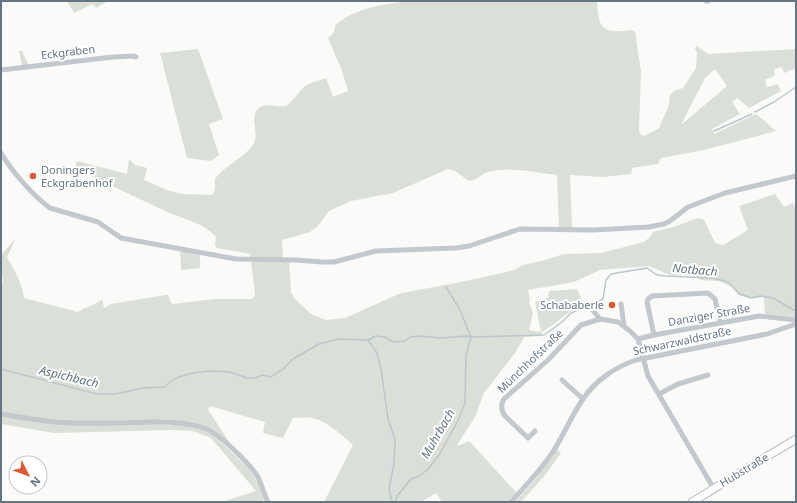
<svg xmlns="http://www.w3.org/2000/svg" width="797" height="503" font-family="'Noto Sans',sans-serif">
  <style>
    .green { fill: #dadfd7; fill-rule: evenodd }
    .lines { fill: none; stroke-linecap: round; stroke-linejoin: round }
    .stream { stroke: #bbc7cb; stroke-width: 1.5 }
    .secondary-casing { stroke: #b3babf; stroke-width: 9 }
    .minor { stroke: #c3c8cc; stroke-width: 5 }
    .secondary { stroke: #fff; stroke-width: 7 }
    .poi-dot { fill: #e4572e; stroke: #fff; stroke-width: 1.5 }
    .labels { text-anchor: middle; stroke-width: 4; stroke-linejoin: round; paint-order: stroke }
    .street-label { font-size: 11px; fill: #657683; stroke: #fff }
    .poi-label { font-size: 11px; fill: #657683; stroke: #fff; text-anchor: start }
    .water-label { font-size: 12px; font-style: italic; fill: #60757c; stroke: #fff }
  </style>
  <rect width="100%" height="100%" fill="#fafaf8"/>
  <g class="green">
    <path d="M67 1H108L96 8 92 4 74 13Z"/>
    <path d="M418 1H597C598 29 603 34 631 30L635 32 641 71 639 131 641 135 644 136 659 128 669 105 670 95 674 91 683 88 696 68 697 53 695 48 697 46 708 54 796 49V68L784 73 782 67 774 69 775 76 765 80 767 87 778 84 781 91 749 108 737 98 732 102 740 114 712 129 714 134 756 114 776 131 704 150 661 158 658 164 632 168 631 174 603 177 570 175 572 229H559L557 175C535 173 510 166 488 172 481 174 478 180 469 181L455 171 448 169 393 193 351 201 329 211 317 227 310 232 282 240 283 258 250 259V254L217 248 215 245 216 237C204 223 186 220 170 213 138 198 106 184 75 167L77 161 127 174 129 159 135 165 147 168 144 180 167 190 181 194 212 195 215 190V179C225 165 245 158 254 143 259 133 250 120 257 110 264 101 277 108 286 106 291 104 300 90 305 86 311 82 319 81 326 78L333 97 348 91 341 68 328 38C333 34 335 32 335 26 349 10 383 4 403 2 408 2 414 2 418 1ZM715 69 727 86 681 125 705 78Z"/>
    <path d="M198 49 223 119 209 124 219 155 211 161 187 158 160 53Z"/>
    <path d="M19 51H22L29 66 22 65Z"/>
    <path d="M775 194 784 207 793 203 796 210V317L765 314 764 297 750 298 738 295 732 287 719 281 699 280 697 275H670L649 266 600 270 574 282 528 290 530 299 529 302 533 313 529 330 541 332 535 302 548 298 549 291 577 289 583 304C567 312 557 323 542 332V336L524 337 515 353 484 393 475 417 457 445H460L469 441 517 493 508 502H442L436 493 421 502H324L353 445C341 435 328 421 312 418 306 417 299 418 293 418L283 438 263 433 265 422 210 406 208 410 234 449 211 429 147 421 130 420 79 422 50 421 1 412V288L3 280 1 273V255L16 238 7 257C14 270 22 282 24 298L78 312C86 306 95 306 102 299L104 308 111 304 165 295H168L171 303 173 304 215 299H252L255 295 251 261 289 260 291 292 295 299 311 314 326 320 345 318 401 293 456 283 498 274 514 270 523 265 541 261 564 254 601 253 644 242 650 237 653 232 673 227 698 218 704 220 715 243 723 245 748 230 739 206Z"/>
    <path d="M180 250 200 255V268L181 270Z"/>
    <path d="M1 415 38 422 181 425 205 430 212 434 221 442 247 467 260 485 264 499 261 502H222L256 491 211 438 193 431 174 430 54 433 1 424Z"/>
    <path d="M557 449 561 453 545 475 521 502H515L534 481Z"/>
  </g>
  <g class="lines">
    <g class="stream">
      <path d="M755 112 774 102 796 87"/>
      <path d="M714 131 752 114"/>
      <path d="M446 287 459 308 471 337"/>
      <path d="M368 340 377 353 381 369 388 419 395 439 394 464 389 489 392 502"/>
      <path d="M1 369 97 394H116L142 388 164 387 176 378 192 373 209 371 230 372 247 378H256L262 375 271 377 283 369 293 359 319 344 339 339 368 340 376 336 385 337 393 342 405 341 410 337 419 336 441 338 466 336 471 337 544 335 562 322 571 313 603 299 606 280 611 274 647 268 657 275 666 276 713 278 728 282 740 294 751 298 760 296 773 298 792 309 796 311"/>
      <path d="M395 502 398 495 411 479 419 476 428 469 439 455 458 421 465 403 466 356 471 337"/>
    </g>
    <g class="secondary-casing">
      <path id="secondary" d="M692 502 796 439"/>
    </g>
    <g class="minor">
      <path d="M706 1H708"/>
      <path d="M1 70 113 57 134 56 136 57"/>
      <path d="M1 153C12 171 32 195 50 208L98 222 121 238 236 259 296 260 322 262H334L376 251 455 248 469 246 520 229 594 230 649 227 664 224 670 221 688 207 725 193 796 176"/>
      <path d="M621 304 624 326"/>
      <path d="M590 307 600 319"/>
      <path d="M654 335 647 302 648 299 652 296 708 293 715 299 720 322"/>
      <path d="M638 339 654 335 759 316 796 320"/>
      <path d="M562 380 583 399"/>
      <path d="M659 394 678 384 708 375"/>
      <path d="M1 414C25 418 49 423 73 423 101 424 128 422 156 422 172 422 189 423 204 428 219 433 249 463 258 477 262 485 264 494 268 502"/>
      <path d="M535 431 528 438 505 416C501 410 500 405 504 399L548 360 581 325 600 319 618 322 630 331 638 339 648 376 714 489"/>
      <path d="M511 502C526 485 542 469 554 450 564 434 572 415 583 399 595 381 615 367 636 360L767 334 796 324"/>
    </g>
    <use href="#secondary" class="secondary"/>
  </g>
  <g class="poi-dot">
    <circle cx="33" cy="176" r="4"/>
    <circle cx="612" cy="305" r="4"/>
  </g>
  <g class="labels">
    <g class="street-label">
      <text transform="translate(68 52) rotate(-7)" y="4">Eckgraben</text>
      <text transform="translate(709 315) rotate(-10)" y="4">Danziger Straße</text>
      <text transform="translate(682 341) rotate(-12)" y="4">Schwarzwaldstraße</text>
      <text transform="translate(530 361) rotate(-44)" y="4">Münchhofstraße</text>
      <text transform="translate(744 470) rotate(-31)" y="4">Hubstraße</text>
    </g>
    <g class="poi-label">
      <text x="41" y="174">Doningers<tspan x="41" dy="13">Eckgrabenhof</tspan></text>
      <text x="604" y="309" text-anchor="end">Schababerle</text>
    </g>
    <g class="water-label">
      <text transform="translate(695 270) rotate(5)" y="4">Notbach</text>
      <text transform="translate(69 377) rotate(13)" y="4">Aspichbach</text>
      <text transform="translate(438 434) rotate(-60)" y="4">Muhrbach</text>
    </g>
  </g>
  <rect width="797" height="503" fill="none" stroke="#657683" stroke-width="4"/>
  <g transform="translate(28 475) rotate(132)"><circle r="19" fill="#ffffff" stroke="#c1c8cd"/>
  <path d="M0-3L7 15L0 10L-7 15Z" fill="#e4572e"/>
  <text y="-6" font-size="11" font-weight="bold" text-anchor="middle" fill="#657683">N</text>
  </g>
</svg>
